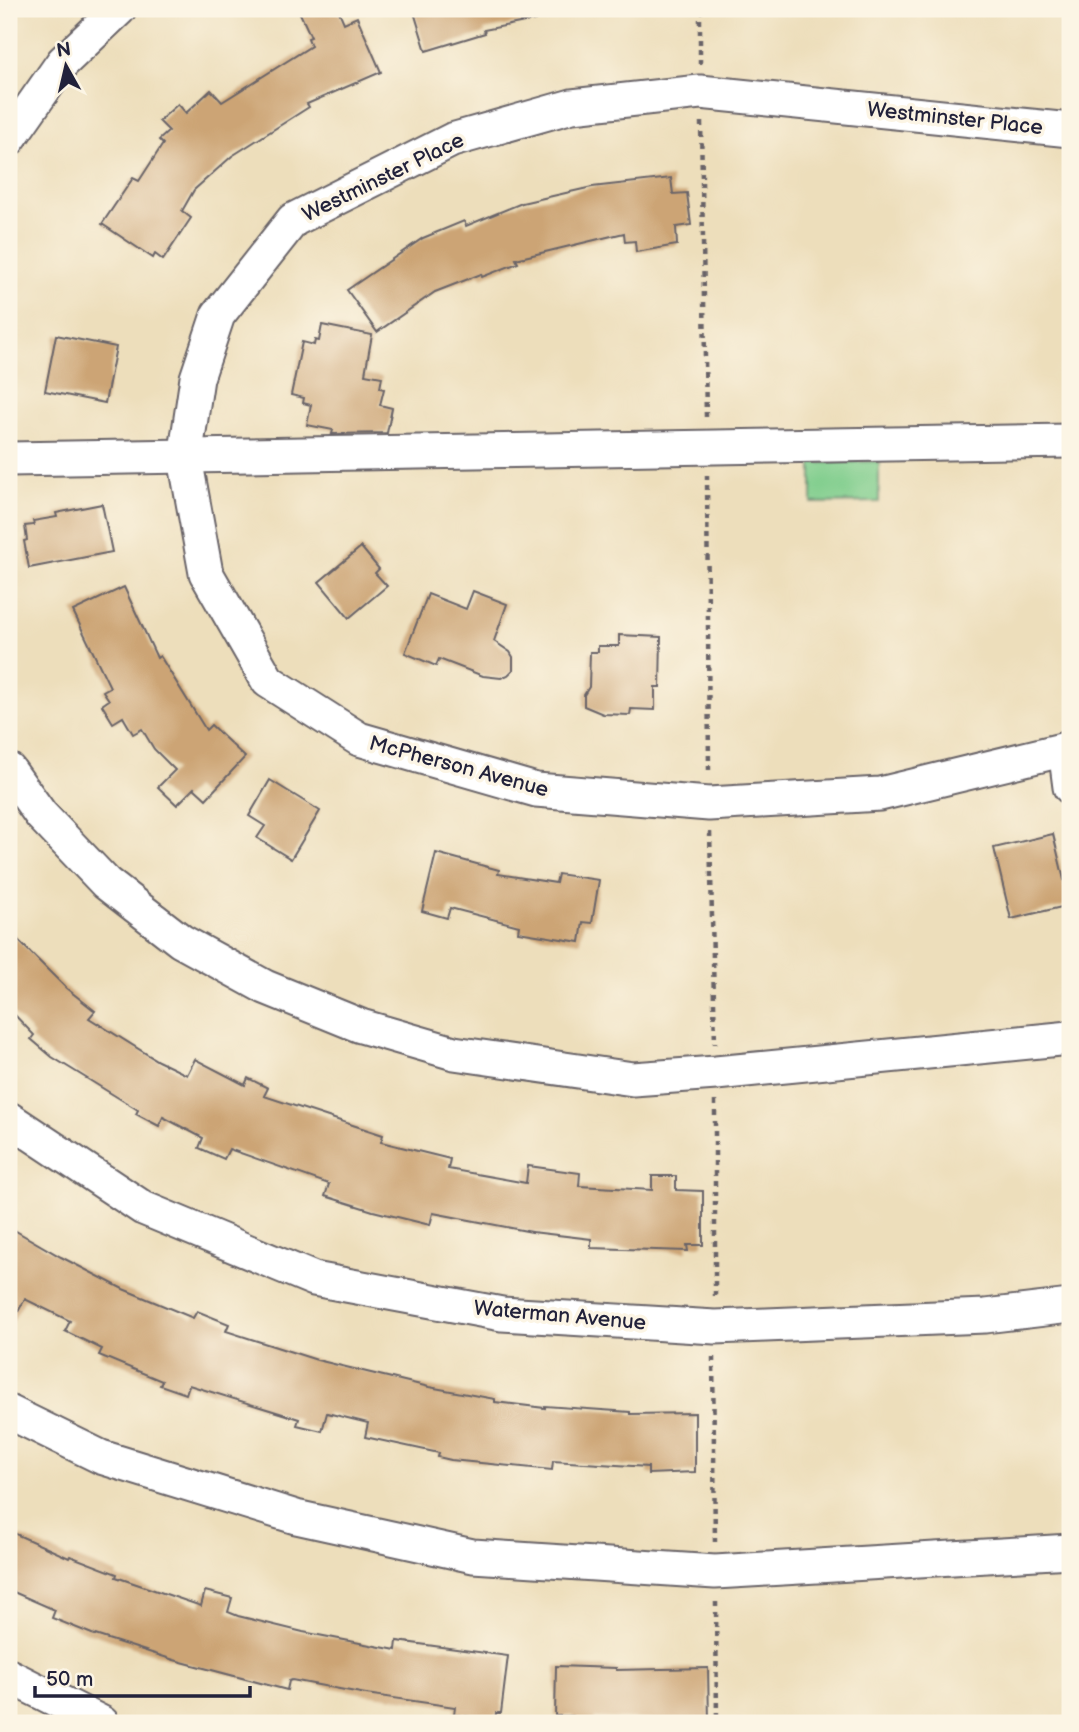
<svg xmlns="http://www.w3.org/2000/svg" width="1079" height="1732" font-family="'Balsamiq Sans',sans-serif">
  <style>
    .green { fill: #7fcd8c; stroke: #507864; stroke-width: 2 }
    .building { fill: #cca475 }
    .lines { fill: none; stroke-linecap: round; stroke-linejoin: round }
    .minor-casing { stroke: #696468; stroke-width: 37 }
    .path { stroke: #696468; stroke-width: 4.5; stroke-dasharray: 5 5; stroke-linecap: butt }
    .minor { stroke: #fff; stroke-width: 33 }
    .labels { text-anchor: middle; stroke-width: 7; stroke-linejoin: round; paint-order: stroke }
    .street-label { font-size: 21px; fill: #22223b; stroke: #fcf5e5 }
  </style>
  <rect width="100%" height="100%" fill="#fcf5e5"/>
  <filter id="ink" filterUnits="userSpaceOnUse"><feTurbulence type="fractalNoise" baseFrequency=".0143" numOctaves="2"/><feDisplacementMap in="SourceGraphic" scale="14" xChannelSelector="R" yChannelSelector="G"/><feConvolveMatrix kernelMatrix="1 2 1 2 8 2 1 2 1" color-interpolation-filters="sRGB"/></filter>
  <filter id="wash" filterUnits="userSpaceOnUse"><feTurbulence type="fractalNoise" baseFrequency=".00686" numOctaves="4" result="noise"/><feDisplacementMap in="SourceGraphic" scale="28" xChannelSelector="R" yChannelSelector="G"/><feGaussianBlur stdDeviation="1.57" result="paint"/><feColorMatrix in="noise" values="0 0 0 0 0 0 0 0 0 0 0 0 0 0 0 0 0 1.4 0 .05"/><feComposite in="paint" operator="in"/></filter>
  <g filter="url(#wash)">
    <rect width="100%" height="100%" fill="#eddebb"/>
    <path class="green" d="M879 461V502L812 503V463Z"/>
    <g id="blocks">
      <g class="building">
        <path d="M298 9H338L344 23 357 17 381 72 307 104 309 107 232 156 194 190 182 211 191 218 163 260 155 254 153 258 102 224 133 178 139 181 163 144 159 140 169 131 159 121 178 104 186 113 211 90 222 102 311 46 308 38 311 37Z"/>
        <path d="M413 9H534L535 20 484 30 485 33 426 51Z"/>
        <path d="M671 178 673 194 687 193 691 225 676 227 677 245 636 252 635 241 625 242 624 233 516 259 518 263 482 277 481 274 435 292 377 332 347 290 423 238 464 221 466 226 522 203 592 187Z"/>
        <path d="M322 325 372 335 365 374 382 377 380 388 384 389 380 405 392 408 387 433 332 434 333 430 307 425 311 405 303 403 304 398 291 395 302 342 314 345 315 340 319 341Z"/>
        <path d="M56 335 116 347 105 403 45 391Z"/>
        <path d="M102 504 112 552 29 568 24 541 27 540 25 526 34 525 33 521 57 517 56 513Z"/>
        <path d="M361 547 379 569 375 573 387 586 349 618 319 582Z"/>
        <path d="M124 587 157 658 160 656 206 730 211 725 245 757 206 799 194 788 177 805 158 787 175 770 154 749 142 729 133 734 123 717 113 723 102 705 109 700 103 691 110 687 73 611Z"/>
        <path d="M473 591 507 604 494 641 510 652 513 657V670L508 675 501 678 483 676 439 659 436 666 405 653 428 594 466 609Z"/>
        <path d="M619 635 661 637 660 687H655V710L631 709 630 715 603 714 584 706V695L589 687 590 652H598V646H619Z"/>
        <path d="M270 780 320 811 291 859 257 838 265 826 249 816Z"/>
        <path d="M1053 834 1070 905 1011 919 994 848Z"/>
        <path d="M436 853 499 870 498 874 556 883 558 874 599 880 592 923 583 922 580 942 518 932 519 926 450 908 447 918 422 911Z"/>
        <path d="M9 931 66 988 95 1011 89 1018 158 1061 187 1075 195 1059 245 1085 248 1078 268 1088 264 1096 383 1135 381 1142 450 1159 448 1169 526 1183 528 1166 580 1173 579 1186 652 1190V1176H676V1190L703 1191V1245H687L688 1251 591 1248V1239L532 1232 433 1213 430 1225 373 1211 325 1196 329 1184 229 1149 224 1159 199 1148 203 1138 163 1117 159 1126 136 1114 138 1110 52 1057 31 1039 34 1035 9 1009Z"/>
        <path d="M9 1227 61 1257 123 1289 193 1318 197 1311 229 1324 226 1331 317 1360 429 1387 495 1399V1402L545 1408V1406L630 1412V1414L695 1413V1472L648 1474V1467L553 1461 552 1470 451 1460 438 1457 439 1453 365 1437 368 1423 327 1413 322 1431 297 1425 299 1419 189 1385 186 1394 160 1385 162 1381 99 1355 102 1349 65 1331 70 1321 25 1299 9 1328Z"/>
        <path d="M9 1531 69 1558 70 1556 117 1574 116 1577 201 1606 205 1591 232 1598 228 1612 238 1616 303 1632 396 1650 397 1641 508 1656 501 1713H496L495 1720 454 1715 455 1707 366 1694 292 1680 289 1681 287 1690 174 1660 92 1634 52 1618 55 1610 9 1590Z"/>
        <path d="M556 1666 616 1668V1670L708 1668 709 1722 653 1723V1720L595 1718V1723H573V1716H555Z"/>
      </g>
    </g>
  </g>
  <g filter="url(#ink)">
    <use href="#blocks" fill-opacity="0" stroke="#696468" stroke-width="2"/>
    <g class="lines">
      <g class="minor-casing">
        <g id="minor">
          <path d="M1070 130 700 92 572 106 452 140 293 220 218 315 197 378 185 458 206 573 268 681 359 739 536 790 709 804 880 794 1070 748"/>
          <path d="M9 139 63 62 119 9"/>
          <path d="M9 459 1070 441"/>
          <path d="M1065 749 1070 787"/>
          <path d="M9 770 41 815 106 883 181 941 265 987 361 1026 454 1053 633 1079 716 1073 1070 1038"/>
          <path d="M9 1119 143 1208 314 1279 502 1314 715 1327 985 1316 1070 1306"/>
          <path d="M9 1412 101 1457 296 1517 473 1556 715 1572 1070 1551"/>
          <path d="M9 1676 102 1723"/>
        </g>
      </g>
      <g class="path">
        <path d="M700 9V64"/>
        <path d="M701 122 706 417"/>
        <path d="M707 475 709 774"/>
        <path d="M710 832 715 1044"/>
        <path d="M715 1296V1101"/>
        <path d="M713 1357 715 1544"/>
        <path d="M716 1602 717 1723"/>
      </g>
      <use href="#minor" class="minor"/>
    </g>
  </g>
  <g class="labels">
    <g class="street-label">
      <text transform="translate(955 118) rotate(6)" y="7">Westminster Place</text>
      <text transform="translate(383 177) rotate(-26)" y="7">Westminster Place</text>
      <text transform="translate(459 766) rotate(15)" y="7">McPherson Avenue</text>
      <text transform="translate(560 1315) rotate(5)" y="7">Waterman Avenue</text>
    </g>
  </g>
  <rect width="1079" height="1732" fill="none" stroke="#fcf5e5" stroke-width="35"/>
  <g transform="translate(66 66) rotate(352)" stroke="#fcf5e5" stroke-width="5" paint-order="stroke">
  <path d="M0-5L12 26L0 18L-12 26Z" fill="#22223b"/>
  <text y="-10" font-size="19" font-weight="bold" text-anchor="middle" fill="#22223b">N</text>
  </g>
  <path d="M35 1686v10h215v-10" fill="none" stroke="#22223b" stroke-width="3.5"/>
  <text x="46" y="1686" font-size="21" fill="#22223b" stroke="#fcf5e5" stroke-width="5" paint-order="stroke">50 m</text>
</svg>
